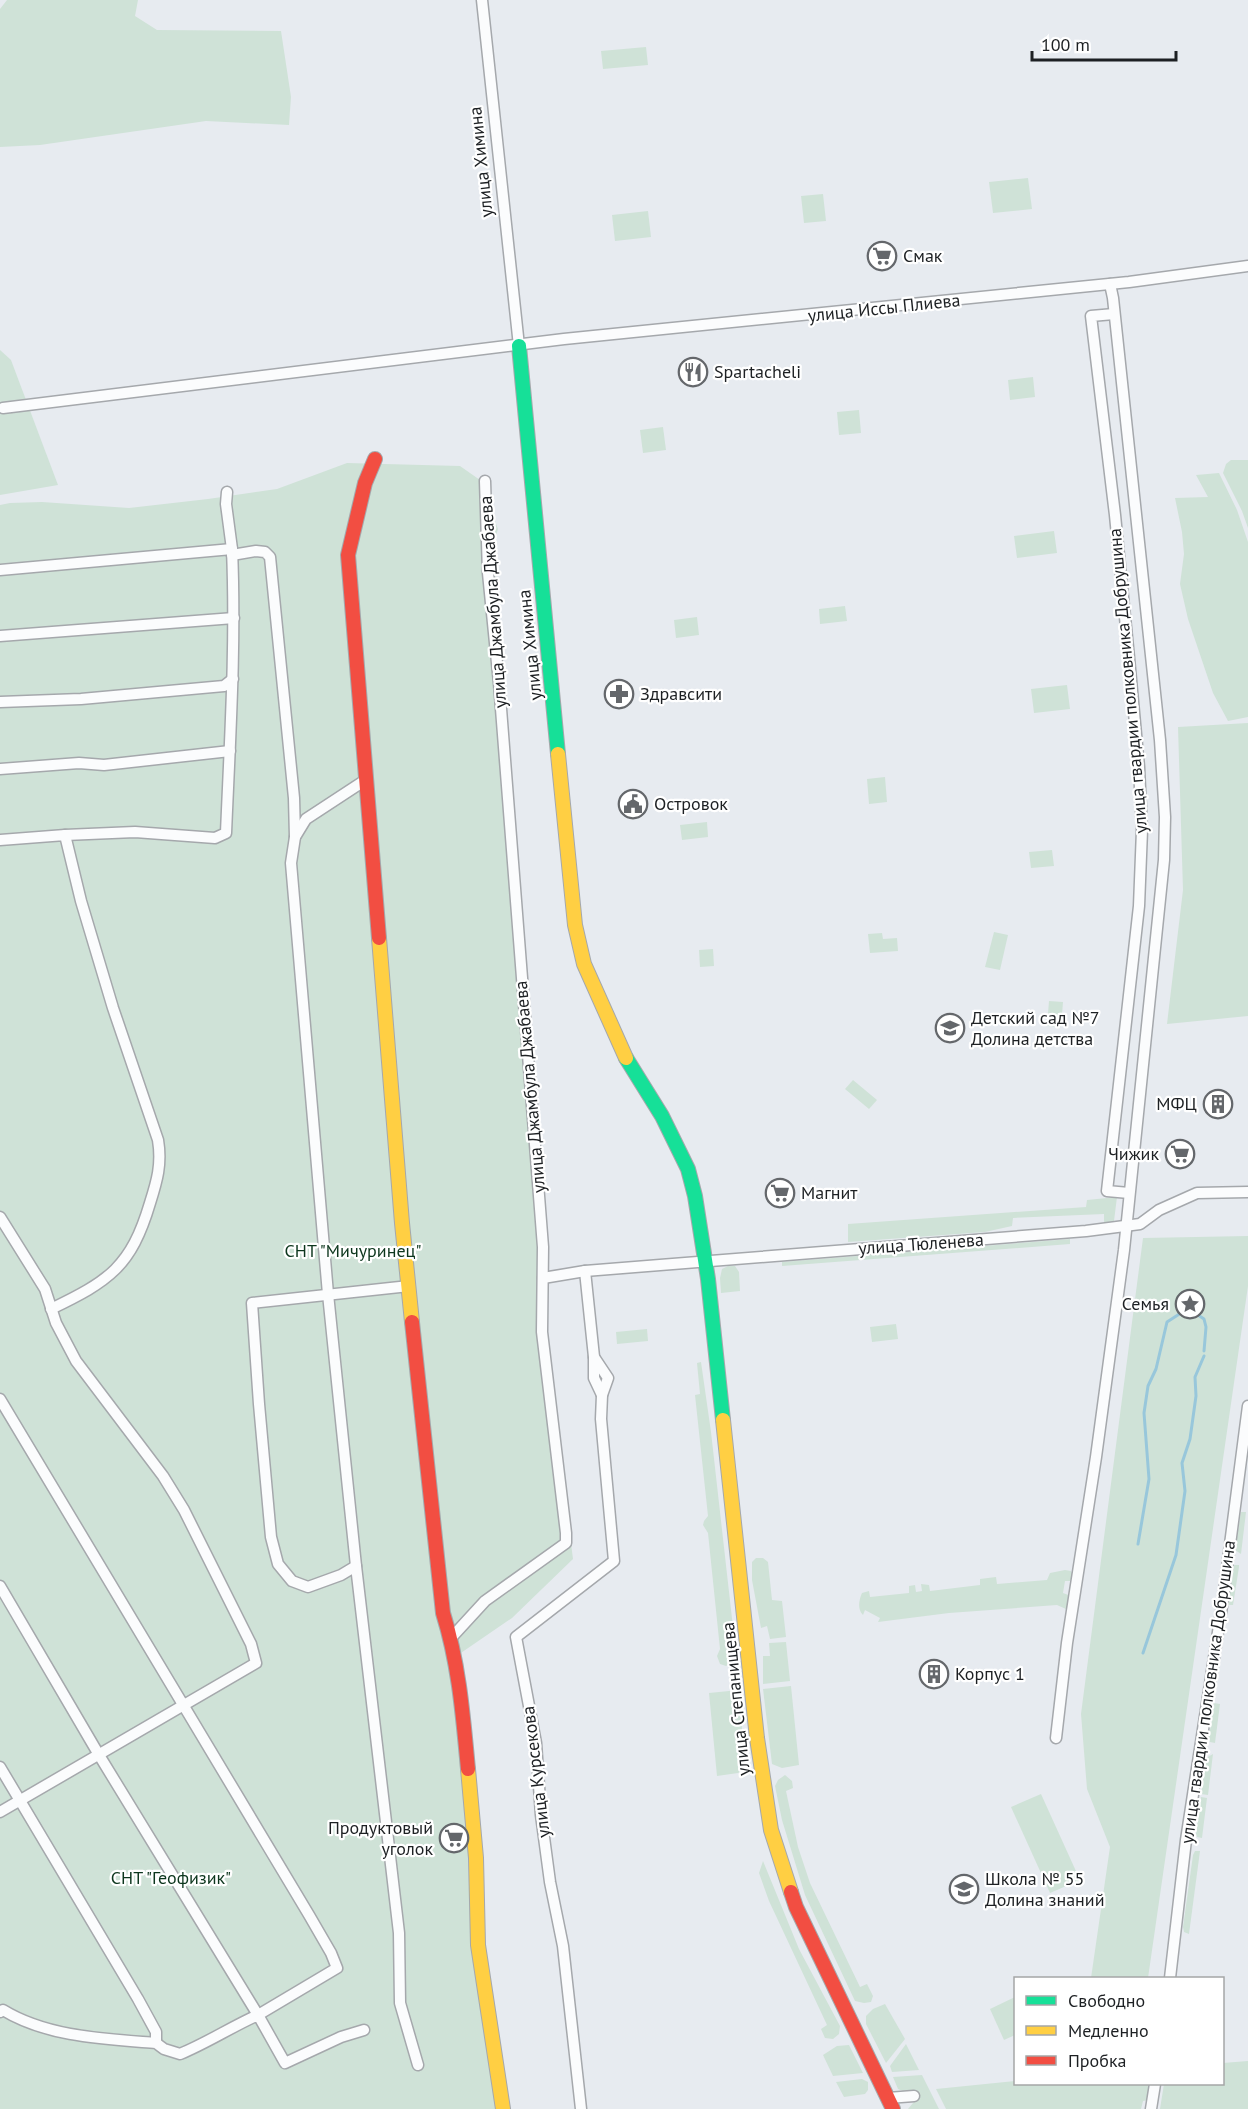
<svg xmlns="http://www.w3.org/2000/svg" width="1248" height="2109" font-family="'PT Sans',sans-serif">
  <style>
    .green { fill: #cfe2d7 }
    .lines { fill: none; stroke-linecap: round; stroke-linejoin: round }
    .stream { stroke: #98c7db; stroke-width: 3 }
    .street-casing { stroke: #a5a8ac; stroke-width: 13 }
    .fast-casing { stroke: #a5a8ac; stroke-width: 16 }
    .slow-casing { stroke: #a5a8ac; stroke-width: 16 }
    .jam-casing { stroke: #a5a8ac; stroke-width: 16 }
    .street { stroke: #fbfcfd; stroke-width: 10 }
    .fast { stroke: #16e098; stroke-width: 14 }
    .slow { stroke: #ffcf43; stroke-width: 14 }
    .jam { stroke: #f24e42; stroke-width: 14 }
    .labels { text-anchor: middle; stroke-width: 4.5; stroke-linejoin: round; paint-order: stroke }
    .street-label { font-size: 18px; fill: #1d2023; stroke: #fff }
    .poi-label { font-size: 18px; fill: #1d2023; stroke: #fff; text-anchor: start }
    .park-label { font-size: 18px; fill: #0c361d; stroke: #fff }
  </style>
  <rect width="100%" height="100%" fill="#e7ebf0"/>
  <g class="green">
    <path d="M7 0H138L135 16 157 30 281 31 291 97 289 125 206 121 40 145 0 147V9Z"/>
    <path d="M646 47 648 65 603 69 601 51Z"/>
    <path d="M1028 178 1032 209 993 213 989 182Z"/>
    <path d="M823 194 826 221 804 223 801 196Z"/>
    <path d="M648 211 651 237 615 241 612 215Z"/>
    <path d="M0 350 11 360 58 485 0 495Z"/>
    <path d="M1033 377 1035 397 1010 400 1008 380Z"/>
    <path d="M859 410 861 433 839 435 837 412Z"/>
    <path d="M663 427 666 450 643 453 640 430Z"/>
    <path d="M1231 460H1248V528L1242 511 1223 473 1226 464Z"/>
    <path d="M347 463 460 466 480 480 498 529 493 545 539 1132 547 1268V1330L558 1442 573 1559 512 1618 455 1657 479 1917 508 2109H0V505L10 503 42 502 129 508 208 499 277 489Z"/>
    <path d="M1219 473 1237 510 1248 542V717L1228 721 1213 693 1188 619 1180 584 1184 554 1182 532 1175 498 1208 497 1196 475Z"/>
    <path d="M1054 531 1057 553 1017 558 1014 536Z"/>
    <path d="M845 606 847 621 820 624 819 609Z"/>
    <path d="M697 617 699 635 676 638 674 620Z"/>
    <path d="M1067 685 1070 709 1034 713 1031 689Z"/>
    <path d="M1248 723V1016L1167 1024 1183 890 1178 727Z"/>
    <path d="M885 777 887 802 869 804 867 779Z"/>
    <path d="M707 822 708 837 682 840 680 825Z"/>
    <path d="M1052 850 1054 866 1031 868 1029 852Z"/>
    <path d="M994 932 1008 935 1000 970 985 967Z"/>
    <path d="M882 933 883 939 897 938 898 951 870 953 868 934Z"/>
    <path d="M713 949 714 966 700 967 699 950Z"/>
    <path d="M1049 1001 1063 1002 1061 1027 1047 1026Z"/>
    <path d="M853 1080 877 1100 869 1109 845 1089Z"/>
    <path d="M1117 1197 1114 1221 1104 1223V1214L1013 1218 1012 1226 985 1232 848 1242V1224L1086 1207 1087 1200Z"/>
    <path d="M1248 1236V1286L1148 1978H1091L1110 1847 1087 1789 1081 1714 1143 1238Z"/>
    <path d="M1070 1239V1244L782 1266V1262Z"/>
    <path d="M728 1266H735L739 1272 740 1291 721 1293 720 1278 722 1269Z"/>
    <path d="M896 1324 898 1339 872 1342 870 1327Z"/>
    <path d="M647 1329 648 1341 617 1344 616 1332Z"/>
    <path d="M701 1362 711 1432 736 1654 731 1663 726 1666 720 1664 717 1656 720 1649 708 1533 703 1525 704 1521 708 1516 695 1395 700 1394 697 1363Z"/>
    <path d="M1241 1512H1246L1241 1554 1235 1550Z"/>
    <path d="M756 1558H763L768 1562 772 1600 782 1601 786 1637 770 1639 767 1626 761 1628 752 1580V1562Z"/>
    <path d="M1234 1565H1239V1567L1233 1605H1228Z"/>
    <path d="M1065 1570 1071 1571 1073 1576 1070 1581H1065L1063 1593 1071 1596 1066 1609 1057 1605 949 1613 878 1622 880 1618 865 1610 863 1615C857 1609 859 1600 862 1593L869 1591 870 1597 909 1593V1586L915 1585 916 1592 922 1591 921 1584 929 1585 930 1591 980 1585V1579L996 1577 997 1584 1047 1580 1050 1573Z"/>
    <path d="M786 1642 790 1681 763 1684V1656H770L769 1643Z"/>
    <path d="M791 1686 799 1765 782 1768 772 1764 763 1689Z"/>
    <path d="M739 1690 745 1768 738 1773 717 1776 709 1693Z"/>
    <path d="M1214 1703 1220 1704 1215 1743 1210 1742 1209 1737Z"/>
    <path d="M1213 1754 1208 1795 1201 1794 1206 1758Z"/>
    <path d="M785 1775 792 1781 793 1788 786 1791 798 1847 810 1883 860 1987 867 1984 873 1996 871 2002 864 2003 855 2001 805 1895 782 1820 775 1786 778 1780Z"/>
    <path d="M1041 1794 1080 1880 1050 1893 1011 1807Z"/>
    <path d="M1201 1797 1207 1798 1202 1838 1197 1837 1196 1834Z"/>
    <path d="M1195 1851H1200L1189 1934 1184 1932 1183 1927 1193 1855Z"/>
    <path d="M763 1861 799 1949 840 2026 839 2034 833 2039 825 2038 821 2029 827 2025 769 1901 759 1873Z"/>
    <path d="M1015 1997V2035L1004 2040 990 2009Z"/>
    <path d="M885 2004 905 2039 886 2063 866 2024V2016L873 2009Z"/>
    <path d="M906 2044 919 2070 892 2072 890 2066Z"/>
    <path d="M849 2045 863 2073 833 2076 823 2055 837 2046Z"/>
    <path d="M1248 2061V2109H1160L1164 2084H1222L1223 2063Z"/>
    <path d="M922 2075 939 2109H908L918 2097 898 2089 893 2077Z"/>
    <path d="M862 2079 868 2082V2090L865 2094 844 2097 836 2082Z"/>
    <path d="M1015 2081 1016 2084H1151L1149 2100 1143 2101 1141 2109H946L936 2089Z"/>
  </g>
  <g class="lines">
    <g class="stream">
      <path d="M1138 1544 1149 1479 1144 1413 1148 1386 1156 1369 1167 1322 1184 1311 1195 1313 1204 1319 1206 1327 1204 1351"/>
      <path d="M1143 1653 1176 1555 1185 1491 1182 1463 1190 1439 1196 1396 1195 1377 1204 1356"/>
    </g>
    <g class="street-casing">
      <g id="street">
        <path d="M482 0 519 346"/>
        <path d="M1114 314 1091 316 1115 515 1129 658 1139 767 1142 830 1139 906 1107 1191 1129 1193"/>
        <path d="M3 408 564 339 1129 282 1248 266"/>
        <path d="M227 492 226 504 232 549"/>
        <path d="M232 555 256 551 265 552 270 557 294 798 295 837"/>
        <path d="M0 570 232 549C236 644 230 738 226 833L215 838 135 832 65 835"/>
        <path d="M0 636 234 618"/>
        <path d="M0 702 81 699 224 686 233 679"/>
        <path d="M0 769 79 763 104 765 230 751"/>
        <path d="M367 779 306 819 295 837 291 863 328 1294 356 1566 399 1933 400 2003 418 2065"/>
        <path d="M0 840 65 835 81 901 113 1008 158 1140C162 1164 157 1181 150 1203 131 1267 109 1281 51 1309"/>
        <path d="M0 1217 45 1289 56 1323 76 1361 163 1476 184 1510 251 1644 256 1663 0 1812"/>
        <path d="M543 1278 585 1271 660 1265 1086 1231 1140 1224 1159 1210 1197 1193 1248 1192"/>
        <path d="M594 1357V1378L602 1395"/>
        <path d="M0 1399 309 1915 331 1953 337 1968 258 2015 99 1755 0 1586"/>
        <path d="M356 1566 341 1575 308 1587 292 1581 278 1564 271 1537 259 1404 252 1303 409 1286"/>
        <path d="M451 1638 485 1601 566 1543V1533L542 1332 543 1247 499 683 488 573 485 481"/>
        <path d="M1056 1738 1067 1643 1096 1457 1124 1250 1164 860 1165 817 1160 740 1113 298 1110 284"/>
        <path d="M0 1767 138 1999 156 2032V2043"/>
        <path d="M1170 1978 1186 1840 1222 1606 1248 1406"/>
        <path d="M0 2012 3 2010C47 2037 105 2039 156 2043L164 2049 180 2054C207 2043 231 2027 258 2015L285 2063 341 2037 364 2030"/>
        <path d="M888 2098 914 2096"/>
        <path d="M581 2109 563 1946 550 1882 541 1815 536 1743 516 1637 614 1561 601 1419 602 1395 608 1378 594 1357 585 1271"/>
        <path d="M1151 2109 1155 2084"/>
      </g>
    </g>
    <g class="fast-casing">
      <g id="fast">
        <path d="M519 346 558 754"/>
        <path d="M626 1058 662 1116 688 1169 695 1196 708 1279 723 1420"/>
      </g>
    </g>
    <g class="slow-casing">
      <g id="slow">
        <path d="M558 754 575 925 584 964 626 1058"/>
        <path d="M379 938 402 1223 412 1322"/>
        <path d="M723 1420 757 1738 771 1830 791 1892"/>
        <path d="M468 1769 476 1858 478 1945 503 2109"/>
      </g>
    </g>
    <g class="jam-casing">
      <g id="jam">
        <path d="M375 459 365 483 348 555 379 938"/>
        <path d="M412 1322 443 1613C459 1664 463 1716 468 1769"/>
        <path d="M791 1892 796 1907 893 2109"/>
      </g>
    </g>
    <use href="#street" class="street"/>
    <use href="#fast" class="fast"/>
    <use href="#slow" class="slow"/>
    <use href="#jam" class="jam"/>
  </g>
  <defs>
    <g id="supermarket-ring" transform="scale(1.5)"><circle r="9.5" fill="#fff" stroke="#64676b" stroke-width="1.5"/><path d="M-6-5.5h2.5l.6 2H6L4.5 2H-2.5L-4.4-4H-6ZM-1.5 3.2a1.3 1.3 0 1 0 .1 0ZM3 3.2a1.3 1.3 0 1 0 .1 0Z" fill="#64676b"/></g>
    <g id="restaurant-ring" transform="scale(1.5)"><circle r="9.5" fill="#fff" stroke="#64676b" stroke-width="1.5"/><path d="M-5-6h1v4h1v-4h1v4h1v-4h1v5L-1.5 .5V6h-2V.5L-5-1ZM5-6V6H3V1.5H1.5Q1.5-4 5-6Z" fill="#64676b"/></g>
    <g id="pharmacy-ring" transform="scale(1.5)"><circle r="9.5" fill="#fff" stroke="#64676b" stroke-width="1.5"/><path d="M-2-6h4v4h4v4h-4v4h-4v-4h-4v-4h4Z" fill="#64676b"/></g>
    <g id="civic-ring" transform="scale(1.5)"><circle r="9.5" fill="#fff" stroke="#64676b" stroke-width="1.5"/><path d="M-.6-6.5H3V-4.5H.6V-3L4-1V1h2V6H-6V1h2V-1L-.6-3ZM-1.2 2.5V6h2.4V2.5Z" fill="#64676b"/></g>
    <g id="school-ring" transform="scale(1.5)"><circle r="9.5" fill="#fff" stroke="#64676b" stroke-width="1.5"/><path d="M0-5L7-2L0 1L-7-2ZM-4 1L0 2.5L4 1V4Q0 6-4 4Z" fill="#64676b"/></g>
    <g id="building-ring" transform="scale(1.5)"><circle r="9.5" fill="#fff" stroke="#64676b" stroke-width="1.5"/><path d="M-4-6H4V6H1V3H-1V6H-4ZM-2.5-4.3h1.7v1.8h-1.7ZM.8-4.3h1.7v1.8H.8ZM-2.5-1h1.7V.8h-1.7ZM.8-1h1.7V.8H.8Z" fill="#64676b"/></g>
    <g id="sight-ring" transform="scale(1.5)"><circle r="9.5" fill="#fff" stroke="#64676b" stroke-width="1.5"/><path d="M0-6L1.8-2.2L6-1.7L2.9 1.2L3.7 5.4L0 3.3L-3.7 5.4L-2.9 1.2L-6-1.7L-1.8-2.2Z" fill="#64676b"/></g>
  </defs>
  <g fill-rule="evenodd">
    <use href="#supermarket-ring" x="882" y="256"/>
    <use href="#restaurant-ring" x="693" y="372"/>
    <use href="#pharmacy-ring" x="619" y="694"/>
    <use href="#civic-ring" x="633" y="804"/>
    <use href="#school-ring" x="950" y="1028"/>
    <use href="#building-ring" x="1218" y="1104"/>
    <use href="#supermarket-ring" x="1180" y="1154"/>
    <use href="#supermarket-ring" x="780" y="1193"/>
    <use href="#sight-ring" x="1190" y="1304"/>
    <use href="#building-ring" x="934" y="1674"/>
    <use href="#supermarket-ring" x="454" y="1838"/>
    <use href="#school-ring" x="964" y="1889"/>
  </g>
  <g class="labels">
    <g class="street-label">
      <text transform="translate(481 162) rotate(-96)" y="6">улица Химина</text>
      <text transform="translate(884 308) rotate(-6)" y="6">улица Иссы Плиева</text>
      <text transform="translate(493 602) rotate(-94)" y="6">улица Джамбула Джабаева</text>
      <text transform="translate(530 645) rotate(-96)" y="6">улица Химина</text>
      <text transform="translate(1128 681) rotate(-95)" y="6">улица гвардии полковника Добрушина</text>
      <text transform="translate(530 1087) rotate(-95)" y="6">улица Джамбула Джабаева</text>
      <text transform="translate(921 1244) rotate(-4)" y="6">улица Тюленева</text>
      <text transform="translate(1208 1692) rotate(-82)" y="6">улица гвардии полковника Добрушина</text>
      <text transform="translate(736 1699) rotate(-96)" y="6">улица Степанищева</text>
      <text transform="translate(536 1772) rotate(-97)" y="6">улица Курсекова</text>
    </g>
    <g class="poi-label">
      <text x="903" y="262">Смак</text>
      <text x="714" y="378">Spartacheli</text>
      <text x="640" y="700">Здравсити</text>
      <text x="654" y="810">Островок</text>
      <text x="971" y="1024">Детский сад №7<tspan x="971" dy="21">Долина детства</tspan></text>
      <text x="1197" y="1110" text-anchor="end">МФЦ</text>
      <text x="1159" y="1160" text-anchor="end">Чижик</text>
      <text x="801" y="1199">Магнит</text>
      <text x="1169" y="1310" text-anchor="end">Семья</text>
      <text x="955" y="1680">Корпус 1</text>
      <text x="433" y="1834" text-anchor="end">Продуктовый<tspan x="433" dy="21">уголок</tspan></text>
      <text x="985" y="1885">Школа № 55<tspan x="985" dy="21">Долина знаний</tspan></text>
    </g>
    <g class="park-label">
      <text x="353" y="1257">СНТ "Мичуринец"</text>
      <text x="171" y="1884">СНТ "Геофизик"</text>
    </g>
  </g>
  <rect x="1014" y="1977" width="210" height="108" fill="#ffffff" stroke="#a5a6a7" stroke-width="1.5"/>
  <rect x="1026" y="1996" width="30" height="9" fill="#16e098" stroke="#a5a6a7" stroke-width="1.5"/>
  <text x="1068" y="2007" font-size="18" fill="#1d2023">Свободно</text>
  <rect x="1026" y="2026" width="30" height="9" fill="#ffcf43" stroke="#a5a6a7" stroke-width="1.5"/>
  <text x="1068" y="2037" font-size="18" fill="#1d2023">Медленно</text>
  <rect x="1026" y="2056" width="30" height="9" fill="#f24e42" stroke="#a5a6a7" stroke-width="1.5"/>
  <text x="1068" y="2067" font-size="18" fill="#1d2023">Пробка</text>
  <path d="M1032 51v9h144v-9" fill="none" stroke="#1d2023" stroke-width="3"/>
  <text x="1041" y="51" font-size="18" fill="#1d2023" stroke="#ffffff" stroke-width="4.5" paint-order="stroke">100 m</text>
</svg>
